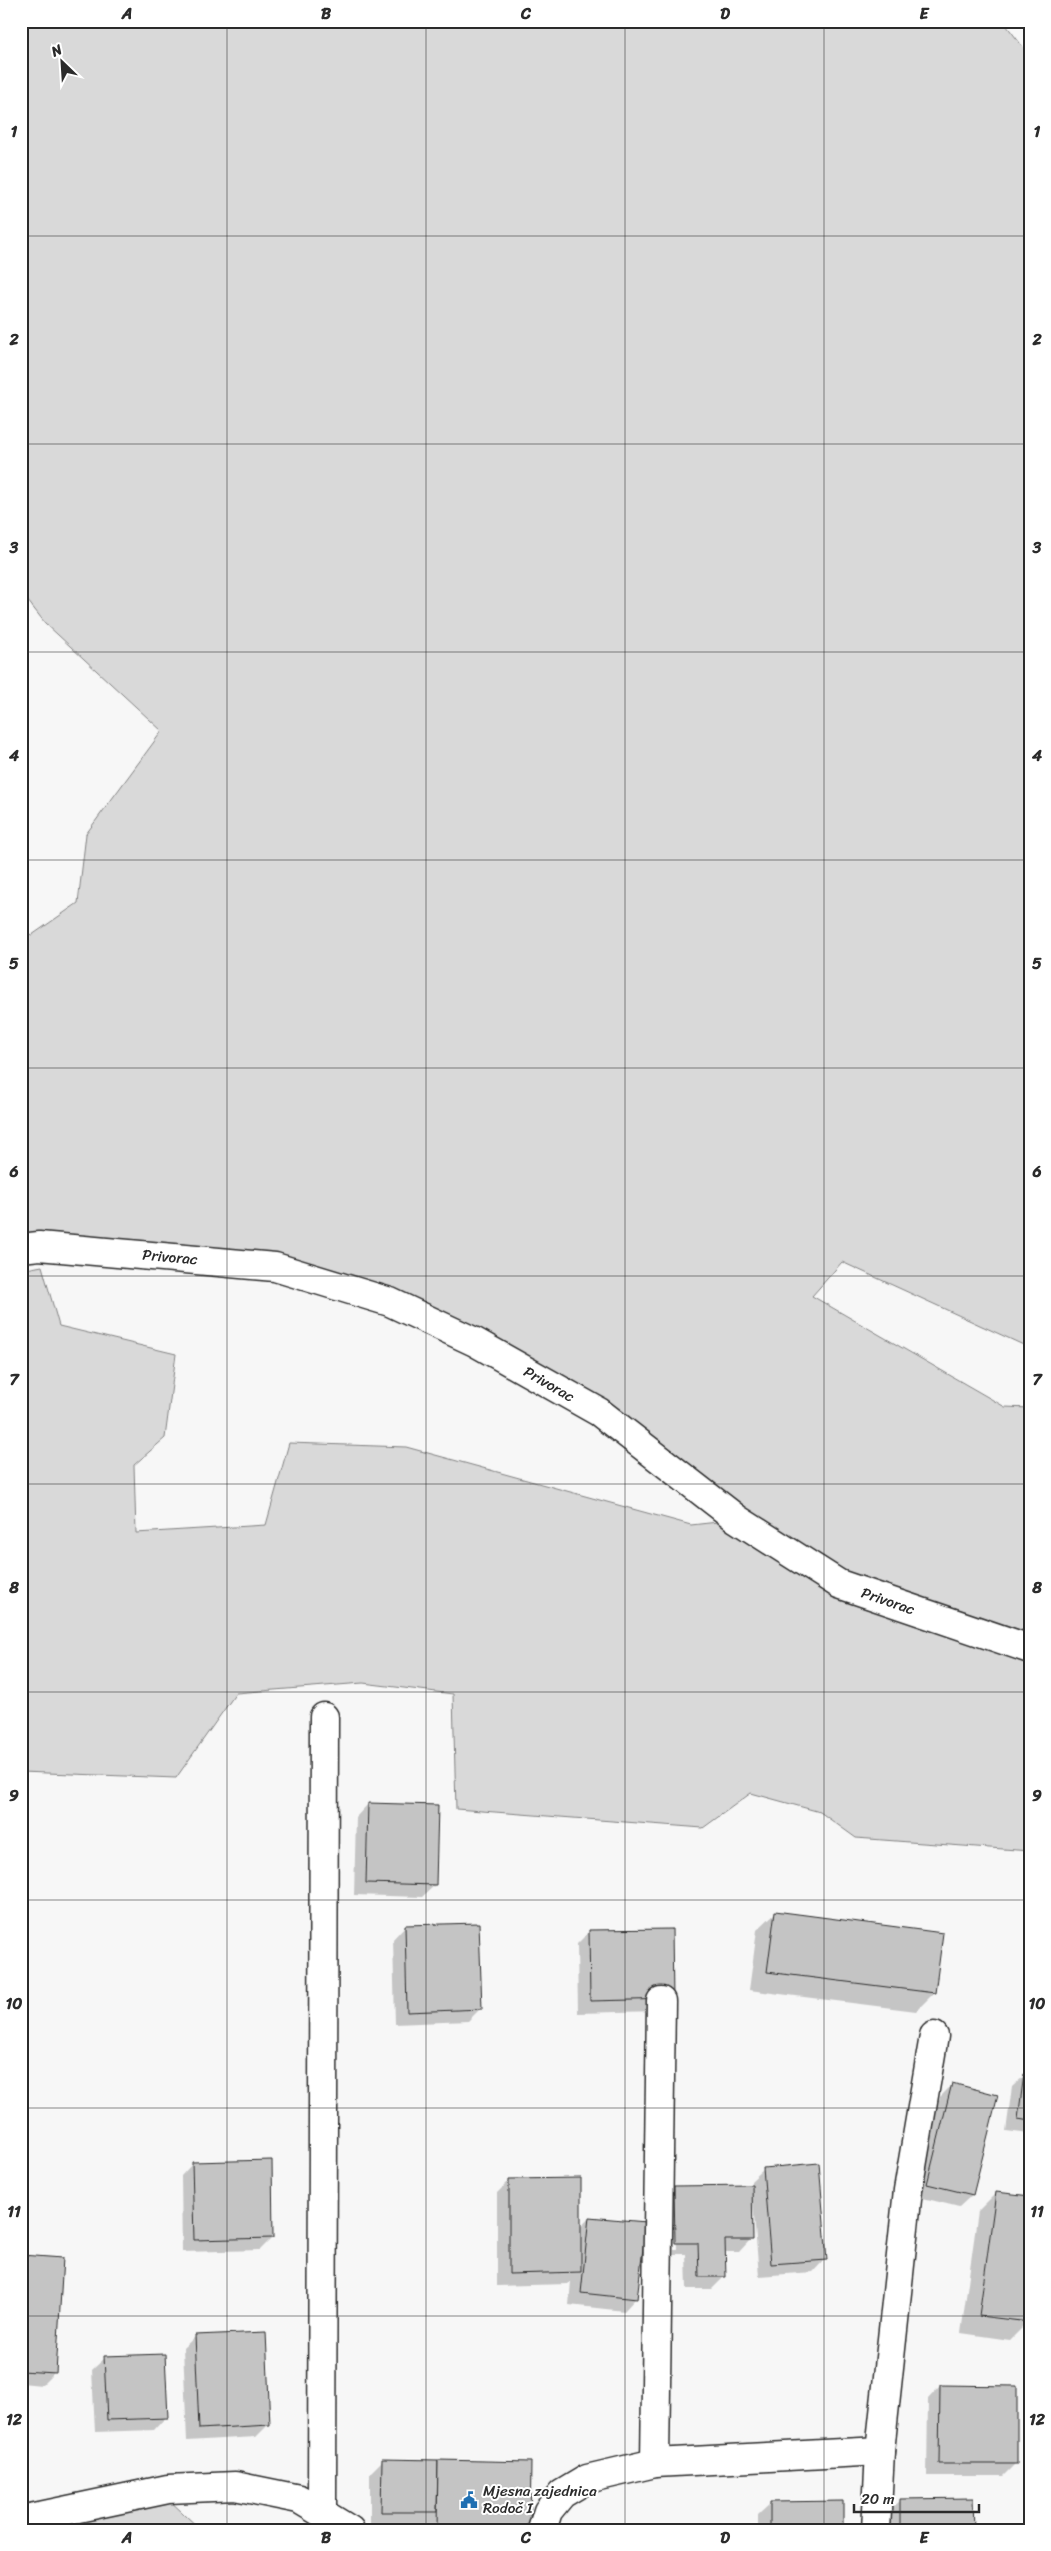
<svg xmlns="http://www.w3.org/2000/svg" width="1051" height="2551" font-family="Sriracha,sans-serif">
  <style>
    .green { fill: #d9d9d9; stroke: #828282 }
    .shadow { fill: #0003; fill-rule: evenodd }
    .building { fill: #c4c4c4; stroke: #2b2b2b }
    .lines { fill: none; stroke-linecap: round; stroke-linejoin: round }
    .minor-casing { stroke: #2b2b2b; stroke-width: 31 }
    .minor { stroke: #fff; stroke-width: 28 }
    .grid { fill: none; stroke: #2b2b2b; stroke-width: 1; stroke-opacity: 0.55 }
    .labels { text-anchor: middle; stroke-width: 4; stroke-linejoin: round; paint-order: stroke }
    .street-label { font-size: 15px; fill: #2b2b2b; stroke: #fff }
    .poi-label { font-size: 15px; fill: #2b2b2b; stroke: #fff; text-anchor: start }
    .neatline { fill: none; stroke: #2b2b2b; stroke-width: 2 }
    .grid-label { font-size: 16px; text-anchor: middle; font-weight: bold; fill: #2b2b2b }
  </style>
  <rect width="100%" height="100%" fill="#f7f7f7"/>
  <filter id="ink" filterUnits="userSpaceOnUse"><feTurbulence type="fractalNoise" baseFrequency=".02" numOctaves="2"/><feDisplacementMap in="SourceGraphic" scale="10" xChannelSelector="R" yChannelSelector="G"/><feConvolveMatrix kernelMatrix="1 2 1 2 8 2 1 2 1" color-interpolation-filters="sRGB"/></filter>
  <g filter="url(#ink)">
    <g class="green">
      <path d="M21 21H1003L1030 56V1348L842 1262 812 1296 1005 1407 1030 1408V1851L856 1838 820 1812 751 1793 703 1828 456 1809 453 1694 363 1683 236 1693 176 1778 21 1772V1270L42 1266 59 1326 176 1354 165 1438 134 1465 136 1533 266 1525 289 1443 406 1447 691 1525 736 1520 475 1342 275 1267 21 1248V931L32 935 78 903 86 834 162 731 45 623 21 592Z"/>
      <path d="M167 2498 201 2530H44Z"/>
    </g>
    <g class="shadow">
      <path d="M368 1804 435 1885 422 1897 354 1895 356 1817Z"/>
      <path d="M775 1913 942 1934 934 1993 916 2011 749 1990 757 1930Z"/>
      <path d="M405 1926 480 2009 468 2021 395 2024 393 1939Z"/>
      <path d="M589 1932 659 2011 578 2013 577 1944Z"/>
      <path d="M1025 2075 1030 2076V2134L1006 2131 1012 2087Z"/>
      <path d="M952 2085 996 2096 972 2195 959 2207 915 2196 940 2097Z"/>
      <path d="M193 2163 272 2238 260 2250 182 2252 181 2176Z"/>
      <path d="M764 2169 825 2259 813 2272 759 2276 753 2203H751V2239L739 2252H724L725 2276 712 2289H687L686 2254H663L662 2200 674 2187 751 2186V2181ZM673 2198H675L677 2249H674Z"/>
      <path d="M509 2181 580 2228 589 2218 636 2298 624 2311 569 2305 571 2281 568 2284 497 2286V2193Z"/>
      <path d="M996 2193 1030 2197 1028 2322 1010 2340 961 2333 978 2211Z"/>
      <path d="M21 2256 55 2372 42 2385 21 2383Z"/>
      <path d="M196 2336 268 2425 256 2437 187 2441 183 2348Z"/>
      <path d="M105 2358 166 2417 154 2430 95 2432 92 2370Z"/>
      <path d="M940 2386 1015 2464 1003 2476H927L928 2399Z"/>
      <path d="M382 2461 529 2463V2530H420V2524H370V2473Z"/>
      <path d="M901 2500 972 2530H888V2512Z"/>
      <path d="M771 2503 842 2530H758V2515Z"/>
    </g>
    <g class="building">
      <path d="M368 1803 438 1805 436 1885 366 1883Z"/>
      <path d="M775 1911 943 1933 935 1993 767 1972Z"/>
      <path d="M479 1923 482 2009 407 2012 405 1925Z"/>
      <path d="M672 1929 673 1999 590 2001 589 1930Z"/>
      <path d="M1024 2074H1030V2121L1018 2119Z"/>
      <path d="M952 2083 998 2095 973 2195 927 2184Z"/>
      <path d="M272 2160 273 2238 194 2240 192 2162Z"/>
      <path d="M819 2163 827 2260 771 2264 763 2168Z"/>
      <path d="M581 2178V2272L509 2274V2179Z"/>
      <path d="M752 2185 753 2240H725L726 2277H699L698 2243H675L674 2186Z"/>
      <path d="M996 2192 1030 2196 1029 2322 979 2316Z"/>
      <path d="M589 2217 646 2222 637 2299 581 2293Z"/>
      <path d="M21 2255 63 2258 56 2373 21 2371Z"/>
      <path d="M266 2332 270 2425 199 2429 195 2335Z"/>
      <path d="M165 2354 168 2418 107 2420 104 2356Z"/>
      <path d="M940 2385 1017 2386V2464H939Z"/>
      <path d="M382 2459 438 2460 437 2512H381Z"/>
      <path d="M438 2460 531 2462 530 2530H437Z"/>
      <path d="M973 2498 974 2530H900V2499Z"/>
      <path d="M843 2501V2530H770V2502Z"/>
    </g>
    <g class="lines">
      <g class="minor-casing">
        <g id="minor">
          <path d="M21 1248 39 1246 275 1267 390 1302 475 1342 599 1412 737 1519 839 1584 1030 1649"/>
          <path d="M655 2463 661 2001"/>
          <path d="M322 2513 324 1717"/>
          <path d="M21 2520 168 2489 235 2486 299 2499 350 2530"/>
          <path d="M542 2530 548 2511 562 2494 587 2479 655 2463 880 2451"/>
          <path d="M876 2530 880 2451 908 2190 934 2036"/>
        </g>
      </g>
      <use href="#minor" class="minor"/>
    </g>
  </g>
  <path class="grid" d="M227 21V2530M426 21V2530M625 21V2530M824 21V2530M21 236H1030M21 444H1030M21 652H1030M21 860H1030M21 1068H1030M21 1276H1030M21 1484H1030M21 1692H1030M21 1900H1030M21 2108H1030M21 2316H1030"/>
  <defs>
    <g id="civic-bare" transform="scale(1.35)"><path d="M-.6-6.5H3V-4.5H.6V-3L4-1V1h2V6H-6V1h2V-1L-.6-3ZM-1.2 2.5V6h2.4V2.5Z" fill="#1f6fb2" stroke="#fff" stroke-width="2.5" paint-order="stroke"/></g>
  </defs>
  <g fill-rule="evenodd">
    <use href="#civic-bare" x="469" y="2500"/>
  </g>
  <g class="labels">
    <g class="street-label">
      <text transform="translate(170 1257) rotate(5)" y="5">Privorac</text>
      <text transform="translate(549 1384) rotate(30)" y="5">Privorac</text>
      <text transform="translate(888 1601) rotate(19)" y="5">Privorac</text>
    </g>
    <g class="poi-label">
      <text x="483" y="2496">Mjesna zajednica<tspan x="483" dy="17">Rodoč I</tspan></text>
    </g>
  </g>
  <rect width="1051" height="2551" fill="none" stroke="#fff" stroke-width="55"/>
  <g transform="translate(62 62) rotate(335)" stroke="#ffffff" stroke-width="4" paint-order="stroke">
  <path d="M0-4L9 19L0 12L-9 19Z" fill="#2b2b2b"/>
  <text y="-8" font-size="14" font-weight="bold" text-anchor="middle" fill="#2b2b2b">N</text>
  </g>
  <path d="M854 2504v8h125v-8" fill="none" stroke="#2b2b2b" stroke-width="2.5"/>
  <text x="861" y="2504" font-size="15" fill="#2b2b2b" stroke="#ffffff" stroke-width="4" paint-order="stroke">20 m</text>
  <rect x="28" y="28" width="996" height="2496" class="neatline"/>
  <g class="grid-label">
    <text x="127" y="19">A</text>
    <text x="326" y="19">B</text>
    <text x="526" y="19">C</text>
    <text x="725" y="19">D</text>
    <text x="924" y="19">E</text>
    <text x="14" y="137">1</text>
    <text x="1037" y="137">1</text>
    <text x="14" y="345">2</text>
    <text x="1037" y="345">2</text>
    <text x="14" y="553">3</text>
    <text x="1037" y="553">3</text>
    <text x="14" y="761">4</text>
    <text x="1037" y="761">4</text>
    <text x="14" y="969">5</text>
    <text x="1037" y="969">5</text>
    <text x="14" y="1177">6</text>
    <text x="1037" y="1177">6</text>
    <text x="14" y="1385">7</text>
    <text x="1037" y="1385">7</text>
    <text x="14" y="1593">8</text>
    <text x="1037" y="1593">8</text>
    <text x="14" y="1801">9</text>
    <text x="1037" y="1801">9</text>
    <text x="14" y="2009">10</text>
    <text x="1037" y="2009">10</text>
    <text x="14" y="2217">11</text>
    <text x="1037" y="2217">11</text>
    <text x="14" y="2425">12</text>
    <text x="1037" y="2425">12</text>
    <text x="127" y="2543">A</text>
    <text x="326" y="2543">B</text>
    <text x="526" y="2543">C</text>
    <text x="725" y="2543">D</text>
    <text x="924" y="2543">E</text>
  </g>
</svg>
